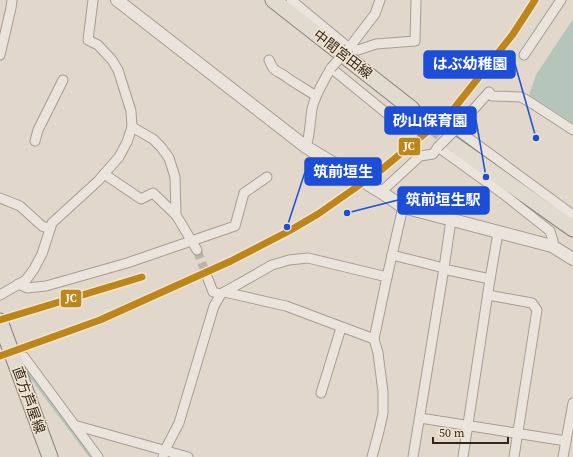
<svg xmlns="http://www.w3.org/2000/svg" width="573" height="457" font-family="'Source Serif 4','Noto Sans JP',serif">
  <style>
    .water { fill: #b6c5ba }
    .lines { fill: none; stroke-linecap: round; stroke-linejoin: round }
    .stream { stroke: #b6c5ba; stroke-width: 3 }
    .minor-tunnel { stroke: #beb4a8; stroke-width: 9; stroke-dasharray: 9 4.5; stroke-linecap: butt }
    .primary-tunnel { stroke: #beb4a8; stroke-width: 15; stroke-dasharray: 15 8; stroke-linecap: butt }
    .minor-casing { stroke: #a69d95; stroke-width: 11 }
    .tertiary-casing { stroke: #a69d95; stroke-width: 14 }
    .primary-casing { stroke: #8b837b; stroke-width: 17 }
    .minor { stroke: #eae4dd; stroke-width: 9 }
    .tertiary { stroke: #eae4dd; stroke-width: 12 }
    .primary { stroke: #e1dacf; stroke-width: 15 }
    .minor-bridge-casing { stroke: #a69d95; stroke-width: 11; stroke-linecap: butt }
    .minor-bridge { stroke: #eae4dd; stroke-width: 9 }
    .rail-1-casing { stroke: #f2e5d1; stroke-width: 10 }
    .rail-1 { stroke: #be861a; stroke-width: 7 }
    .labels { text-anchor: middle; stroke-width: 3; stroke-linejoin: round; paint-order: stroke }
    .street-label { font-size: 14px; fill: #33261e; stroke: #f2e5d1 }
    .leader { fill: none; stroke: #1d4ed8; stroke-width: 1.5 }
    .callout-dot { fill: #1d4ed8; stroke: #f2e5d1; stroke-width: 1.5 }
    .callout { fill: #1d4ed8; stroke: #1d4ed8; stroke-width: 1.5 }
    .callout-label { font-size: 15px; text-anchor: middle; font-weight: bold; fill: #fff }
    .line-badge { stroke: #f2e5d1; stroke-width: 1.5 }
    .badge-label { font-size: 11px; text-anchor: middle; font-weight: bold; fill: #fff }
  </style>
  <rect width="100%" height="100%" fill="#e1d8cb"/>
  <path class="water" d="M573 19V123L529 95 536 75Z"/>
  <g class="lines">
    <path class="stream" d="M23 366 91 457"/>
    <path class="minor-tunnel" d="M197 250 208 279"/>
    <path class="primary-tunnel" d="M412 109 449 141"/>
    <g class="minor-casing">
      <g id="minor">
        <path d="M291 0 349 48 358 50 376 44 415 41 416 0"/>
        <path d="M349 48 375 14 380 0"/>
        <path d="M0 55 11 8 12 0"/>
        <path d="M524 55 561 0"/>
        <path d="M269 60C275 75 279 70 289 79 298 85 307 90 316 96"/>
        <path d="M132 127 153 139 161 147 169 158 175 177 176 215 197 250"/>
        <path d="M573 130 533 104 521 97 492 96 489 92 456 129 573 215"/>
        <path d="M35 141 38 130 63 80"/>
        <path d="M306 147C310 135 310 122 312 109 315 94 324 81 331 68L396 121"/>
        <path d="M104 174 141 199 153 193 176 215"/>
        <path d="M381 192 420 156 433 154 438 147 502 193 550 231 553 241 552 246"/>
        <path d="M0 198 20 206 42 226 50 229"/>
        <path d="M392 255 444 268 451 220"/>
        <path d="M208 279 213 292 221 294"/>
        <path d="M490 279 498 233"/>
        <path d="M18 284 27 288 46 286 127 263 235 226 244 193 267 177"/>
        <path d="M224 292 286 306 374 339"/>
        <path d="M0 295 26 280 34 269 42 254 52 223 98 181 119 157 127 142 132 127 131 111 118 70 112 60 98 45 88 40 93 0"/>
        <path d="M488 295 532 303 537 310 514 457"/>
        <path d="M13 355 24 357 98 457"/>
        <path d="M321 393 341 328"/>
        <path d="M420 418 566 441"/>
        <path d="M74 425 188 457"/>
        <path d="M163 457 165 450 179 423 214 306 221 294 272 265 289 260 308 258 387 277"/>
        <path d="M372 457 379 431 383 413V392L378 353 374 339 387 277 403 207"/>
        <path d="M413 457 444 268 448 270 490 279 463 457"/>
        <path d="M563 457 573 403"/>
      </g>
    </g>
    <g class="tertiary-casing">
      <path id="tertiary" d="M117 0 306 147 381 192 403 207 552 246 573 259"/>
    </g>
    <g class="primary-casing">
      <g id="primary">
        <path d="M273 0 412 109"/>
        <path d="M449 141 573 229"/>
        <path d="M0 321 50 457"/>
      </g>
    </g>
    <use href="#minor" class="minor"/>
    <use href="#tertiary" class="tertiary"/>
    <use href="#primary" class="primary"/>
    <g class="minor-bridge-casing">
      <g id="minor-bridge">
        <path d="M331 68 349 48"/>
        <path d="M438 147 456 129"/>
      </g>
    </g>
    <use href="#minor-bridge" class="minor-bridge"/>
    <g class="rail-1-casing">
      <g id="rail-1">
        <path d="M0 320 142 277"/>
        <path d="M0 356 100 320 231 261 289 231 318 214 381 170 452 111 513 34 535 0"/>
      </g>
    </g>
    <use href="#rail-1" class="rail-1"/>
  </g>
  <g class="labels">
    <g class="street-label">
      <text transform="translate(343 54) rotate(38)" y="5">中間宮田線</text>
      <text transform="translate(29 400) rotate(70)" y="5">直方芦屋線</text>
    </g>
  </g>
  <path class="leader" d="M536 138L515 64M486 177L476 120M287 227L305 172M347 213L398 200"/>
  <g class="callout-dot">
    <circle cx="536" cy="138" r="4"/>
    <circle cx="486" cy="177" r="4"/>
    <circle cx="287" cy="227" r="4"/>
    <circle cx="347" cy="213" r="4"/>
  </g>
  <g class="callout">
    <rect x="424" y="51" width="91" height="27" rx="4"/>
    <rect x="385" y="107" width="91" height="27" rx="4"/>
    <rect x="305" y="158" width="76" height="27" rx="4"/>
    <rect x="398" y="187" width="91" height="27" rx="4"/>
  </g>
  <g class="callout-label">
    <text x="470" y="69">はぶ幼稚園</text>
    <text x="430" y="126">砂山保育園</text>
    <text x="343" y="177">筑前垣生</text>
    <text x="443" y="205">筑前垣生駅</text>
  </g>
  <g class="line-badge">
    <rect x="398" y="137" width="23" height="19" rx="4" fill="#be861a"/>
    <rect x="60" y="289" width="22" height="19" rx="4" fill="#be861a"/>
  </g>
  <g class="badge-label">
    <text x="409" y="150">JC</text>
    <text x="71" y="302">JC</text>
  </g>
  <path d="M433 437v6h75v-6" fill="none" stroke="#33261e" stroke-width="2"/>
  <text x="439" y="437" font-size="12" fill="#33261e" stroke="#f2e5d1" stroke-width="3" paint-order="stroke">50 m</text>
</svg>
